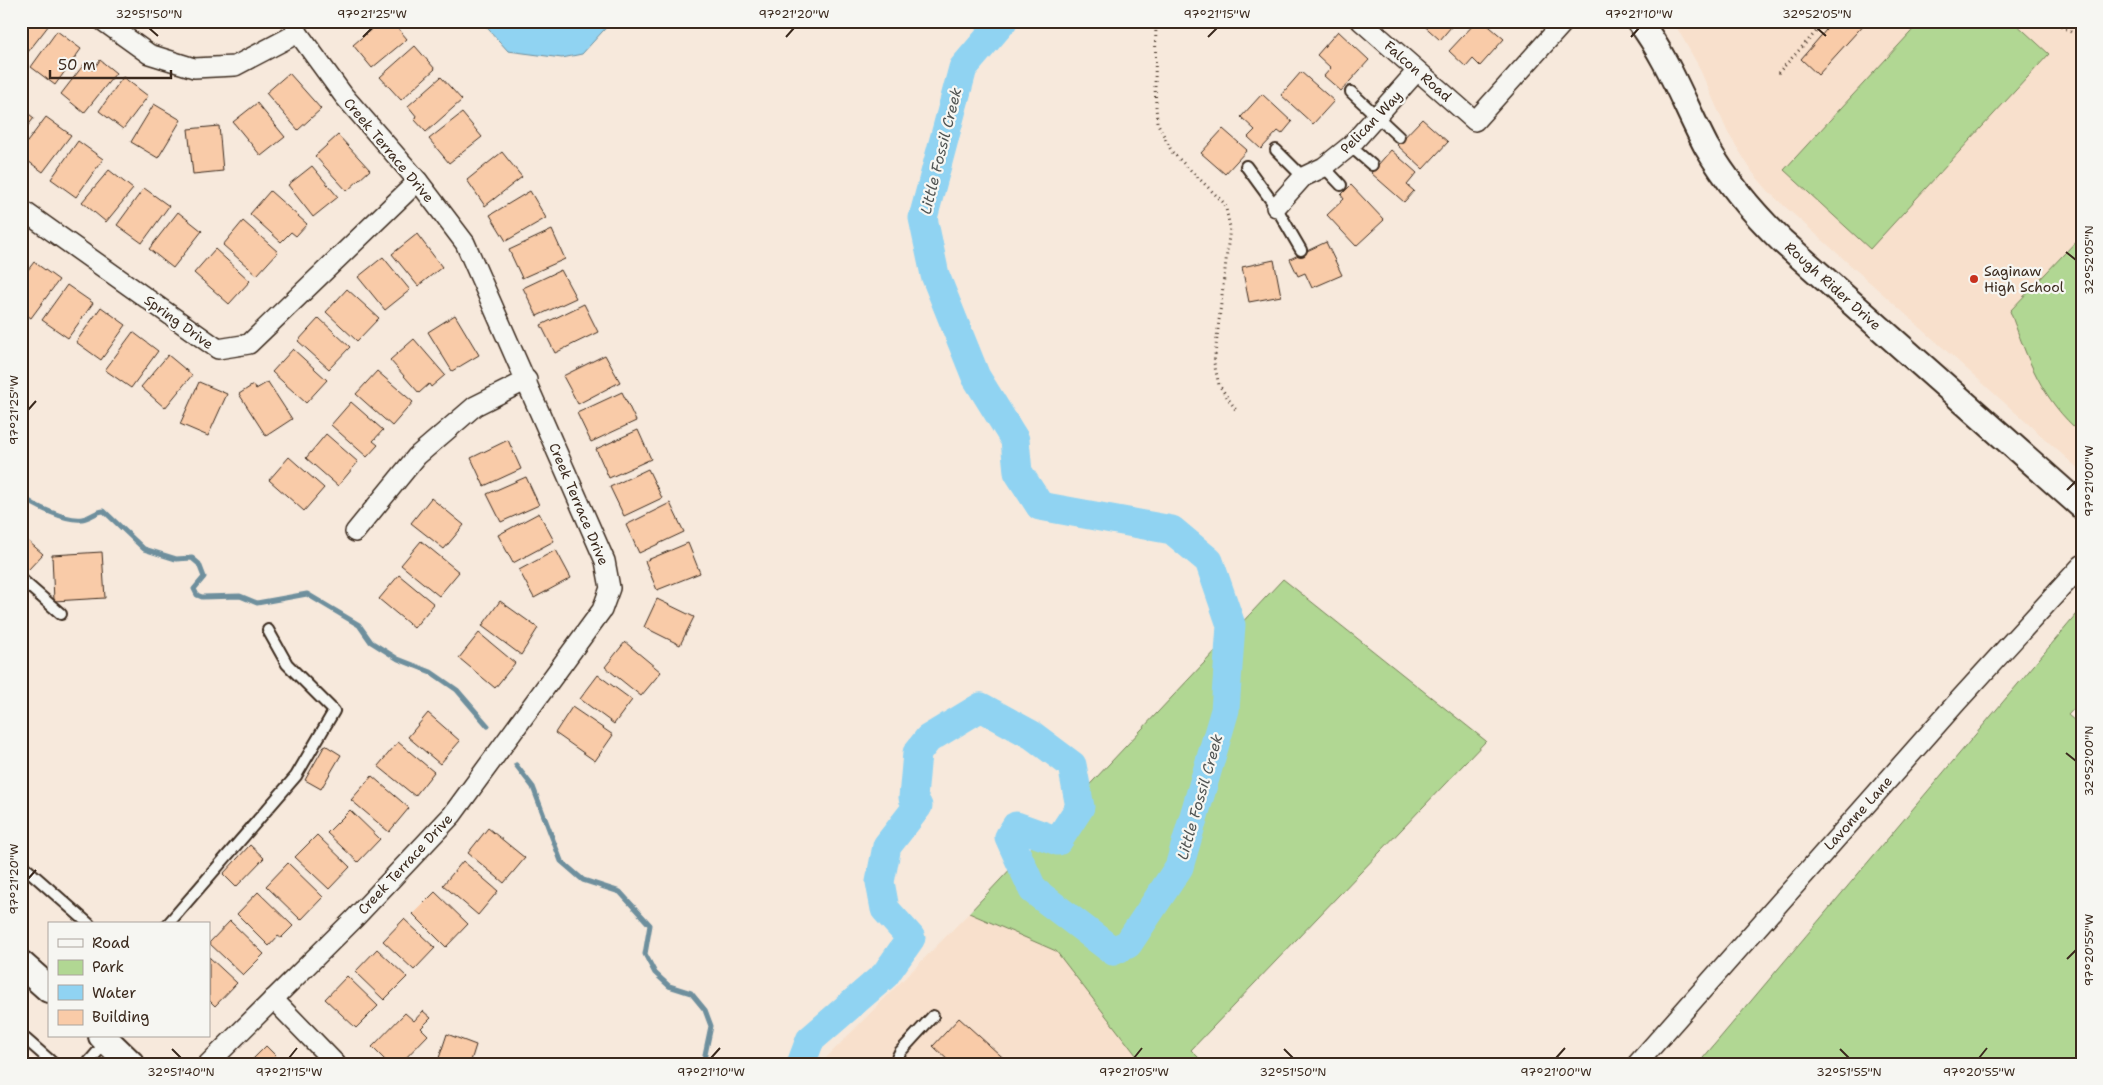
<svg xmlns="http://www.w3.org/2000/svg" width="2103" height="1085" font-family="'Shantell Sans',sans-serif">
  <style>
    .built { fill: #f8e0cc }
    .green { fill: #b1d793; stroke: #768058 }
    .water { fill: #90d3f2; stroke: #6e8f9d }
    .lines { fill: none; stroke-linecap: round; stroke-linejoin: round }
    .stream { stroke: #6e8f9d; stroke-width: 5 }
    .river { stroke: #90d3f2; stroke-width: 29 }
    .building { fill: #f9cba8; stroke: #3b2a1e }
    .service-casing { stroke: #3b2a1e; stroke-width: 14 }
    .minor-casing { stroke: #3b2a1e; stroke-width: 22 }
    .tertiary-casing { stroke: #3b2a1e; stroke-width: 28 }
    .secondary-casing { stroke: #3b2a1e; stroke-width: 30 }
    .path { stroke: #3b2a1e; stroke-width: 3; stroke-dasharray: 1 4; stroke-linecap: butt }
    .service { stroke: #f6f6f2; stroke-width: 10 }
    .minor { stroke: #f6f6f2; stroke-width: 19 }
    .tertiary { stroke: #f6f6f2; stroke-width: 24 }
    .secondary { stroke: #f6f6f2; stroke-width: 26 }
    .ticks { fill: none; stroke: #3b2a1e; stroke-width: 2 }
    .poi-dot { fill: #c8321e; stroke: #f6f6f2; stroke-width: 2 }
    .labels { text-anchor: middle; stroke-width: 4.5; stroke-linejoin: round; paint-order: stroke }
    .street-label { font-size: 14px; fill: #3b2a1e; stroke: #f6f6f2 }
    .poi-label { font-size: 14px; fill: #3b2a1e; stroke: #f6f6f2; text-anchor: start }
    .water-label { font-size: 15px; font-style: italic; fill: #505453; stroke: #f6f6f2 }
    .neatline { fill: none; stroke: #3b2a1e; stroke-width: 2 }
    .ticks-label { font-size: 12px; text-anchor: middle; fill: #3b2a1e }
  </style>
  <rect width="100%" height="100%" fill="#f7e9dc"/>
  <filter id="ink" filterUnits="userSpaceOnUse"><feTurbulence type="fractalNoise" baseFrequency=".02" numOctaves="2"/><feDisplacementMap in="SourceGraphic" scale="10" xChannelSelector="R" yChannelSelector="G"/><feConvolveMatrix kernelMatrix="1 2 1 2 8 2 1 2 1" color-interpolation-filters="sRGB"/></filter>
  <g filter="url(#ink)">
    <g class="built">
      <path d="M1673 21H2082V472L1771 194 1753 173 1728 133 1698 65Z"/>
      <path d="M969 913 1056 951 1143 1064H820Z"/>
    </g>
    <g class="green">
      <path d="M1921 21H2013L2049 54 1870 249 1784 170Z"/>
      <path d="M2082 235V434C2041 399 2028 360 2010 311Z"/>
      <path d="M1283 579 1486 741 1191 1050 1205 1064H1143L1056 951 969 913Z"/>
      <path d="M2082 608V700L2068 715 2082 727V1064H1698Z"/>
    </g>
    <path class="water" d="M481 21H612L582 54 562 58 508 51Z"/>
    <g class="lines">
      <g class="stream">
        <path d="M21 495C33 506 66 521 82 519 91 518 96 511 104 511L144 549 176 559 192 558 199 564 204 577 194 589 197 595 202 597 240 596 257 603 307 594 359 625 371 642 398 659 431 672 457 690 488 726"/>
        <path d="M516 765 533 787 561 861 583 880 620 892 650 925 645 954 655 973 669 986 691 993 705 1010 711 1026 703 1064"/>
      </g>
      <path class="river" d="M801 1064 810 1040 885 975 911 938 885 909 880 882 887 846 918 806 913 798 917 753 928 739 981 707 1032 735 1072 765 1080 807 1058 841 1016 826 1009 837 1033 890 1113 951 1128 944 1179 867 1225 710 1231 625 1209 561 1172 530 1040 506 1018 472 1015 440 976 377 935 275 923 218 963 68 1003 21"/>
    </g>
    <g class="building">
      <path d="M21 21H44L49 25 21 61Z"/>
      <path d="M381 21H392L407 39 372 68 353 45Z"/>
      <path d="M1244 21H1278L1245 26Z"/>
      <path d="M1419 21H1456L1440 40Z"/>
      <path d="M1477 21H1483L1504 39 1480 66 1473 59 1466 67 1449 51Z"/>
      <path d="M1828 21H1867L1818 75 1801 59 1826 30 1823 27Z"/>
      <path d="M57 31 81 49 55 85 31 67Z"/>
      <path d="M1338 31 1369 60 1341 91 1324 76 1331 68 1317 55Z"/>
      <path d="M415 46 435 69 401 100 380 77Z"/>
      <path d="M100 60 116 73 84 113 61 94 85 63 93 70Z"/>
      <path d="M1301 72 1334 101 1313 124 1281 95Z"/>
      <path d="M289 73 321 109 298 130 266 93Z"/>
      <path d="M123 77 148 96 123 129 99 111Z"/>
      <path d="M441 77 462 100 426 132 414 119 417 117 408 106Z"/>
      <path d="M1262 94 1292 122 1282 134 1278 131 1261 149 1248 137 1255 130 1241 117Z"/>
      <path d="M257 103 285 137 261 156 233 122Z"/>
      <path d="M154 104 181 120 158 158 131 142Z"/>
      <path d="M21 108 34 118 21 134Z"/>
      <path d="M462 113 482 137 449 163 429 139Z"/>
      <path d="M46 117 71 135 43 172 21 156V150Z"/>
      <path d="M1422 119 1448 142 1423 169 1397 145Z"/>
      <path d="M219 126 223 171 193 174 188 129Z"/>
      <path d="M1223 129 1247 150 1225 174 1201 153Z"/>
      <path d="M338 135 370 170 347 191 315 156Z"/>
      <path d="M78 141 103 159 76 197 51 179Z"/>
      <path d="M1391 150 1417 173 1407 185 1414 191 1404 202 1371 173Z"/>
      <path d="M502 152 522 177 485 206 467 180Z"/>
      <path d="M312 166 338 197 313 217 288 185Z"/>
      <path d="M109 170 133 189 106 222 82 202Z"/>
      <path d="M1351 185 1384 220 1356 246 1327 215 1344 199 1341 195Z"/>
      <path d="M144 188 169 206 142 243 117 225Z"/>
      <path d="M270 191 307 224 296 236 291 232 281 242 250 214Z"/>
      <path d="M530 191 546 218 506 241 490 215Z"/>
      <path d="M178 212 202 231 173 268 149 249Z"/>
      <path d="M243 221 278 252 257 275 223 245Z"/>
      <path d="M552 230 565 259 522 278 509 250Z"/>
      <path d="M417 234 442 267 418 286 392 254Z"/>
      <path d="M1326 242 1342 275 1312 288 1305 273 1298 276 1290 259Z"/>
      <path d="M215 249 250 281 229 304 194 273Z"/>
      <path d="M21 250 27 254 21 263Z"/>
      <path d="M383 257 410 290 385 310 358 277Z"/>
      <path d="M1274 260 1281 296 1249 302 1242 267Z"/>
      <path d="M34 262 59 280 31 318 21 311V279Z"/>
      <path d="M561 270 576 298 537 316 523 288Z"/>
      <path d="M67 285 93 303 68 338 42 320Z"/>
      <path d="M347 289 379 318 357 341 326 312Z"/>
      <path d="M584 304 598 332 555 353 541 325Z"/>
      <path d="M101 307 126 325 101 360 76 342Z"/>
      <path d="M455 315 479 355 452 371 428 332Z"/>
      <path d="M319 318 350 347 329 369 298 341Z"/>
      <path d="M133 332 158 351 131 388 105 370Z"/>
      <path d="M414 339 445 375 431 387 429 384 419 393 390 360Z"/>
      <path d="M293 349 327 380 306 403 272 372Z"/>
      <path d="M168 355 192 375 165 408 141 387Z"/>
      <path d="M605 355 620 382 578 404 563 376Z"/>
      <path d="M377 371 413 402 392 426 356 394Z"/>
      <path d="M199 382 227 394 208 436 180 424Z"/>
      <path d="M268 382 292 419 266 436 239 394 253 385 256 389Z"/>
      <path d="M622 392 636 421 591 442 577 413Z"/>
      <path d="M351 402 383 430 373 441 378 445 367 457 331 425Z"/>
      <path d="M638 430 651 459 609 478 596 449Z"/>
      <path d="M326 434 358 462 338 486 306 458Z"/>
      <path d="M508 440 521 469 484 486 471 458Z"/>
      <path d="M289 457 324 488 304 511 269 480Z"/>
      <path d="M648 469 662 498 624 516 610 487Z"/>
      <path d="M526 477 539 505 501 522 487 494Z"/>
      <path d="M431 498 464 525 444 549 411 523Z"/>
      <path d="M670 503 684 532 639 553 626 525Z"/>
      <path d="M539 513 554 541 513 563 498 535Z"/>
      <path d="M21 535 43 554 28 570 21 564Z"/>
      <path d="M421 541 459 572 439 596 401 565Z"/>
      <path d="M688 543 700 573 657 590 645 561Z"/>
      <path d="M556 550 571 578 534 598 519 570Z"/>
      <path d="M102 552 105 598 54 601 52 555Z"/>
      <path d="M399 575 434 604 414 628 379 599Z"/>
      <path d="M657 599 694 617 680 645 644 627Z"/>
      <path d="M500 601 538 628 521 655 482 626Z"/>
      <path d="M479 633 515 663 495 688 459 658Z"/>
      <path d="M625 642 661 672 641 696 605 667Z"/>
      <path d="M598 675 632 700 614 724 580 699Z"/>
      <path d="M572 707 613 735 595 761 555 733Z"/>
      <path d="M428 713 460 741 440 764 408 737Z"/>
      <path d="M398 742 434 772 415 796 378 766Z"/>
      <path d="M325 745 341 755 321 789 305 780Z"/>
      <path d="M372 776 409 808 389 832 351 800Z"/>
      <path d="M350 810 380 839 358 862 327 833Z"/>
      <path d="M488 828 525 858 504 883 468 853Z"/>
      <path d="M317 835 350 867 329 889 295 857Z"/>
      <path d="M250 845 264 858 236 887 223 874Z"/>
      <path d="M463 861 498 891 478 915 443 885Z"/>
      <path d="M288 863 323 897 301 920 266 886Z"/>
      <path d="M258 892 293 926 281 938 278 936 269 946 237 914Z"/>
      <path d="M435 892 468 924 446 947 413 914Z"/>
      <path d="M404 919 435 948 414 970 383 941Z"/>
      <path d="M230 921 264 954 243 975 209 943Z"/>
      <path d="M377 949 407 977 384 1000 355 972Z"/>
      <path d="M209 957 237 983 215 1006 209 1000Z"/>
      <path d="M347 976 378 1006 356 1028 325 999Z"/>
      <path d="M423 1011 431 1018 421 1028 428 1035 400 1064H389L372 1047 405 1013 414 1021Z"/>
      <path d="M959 1018 1010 1064H952L933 1046Z"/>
      <path d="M447 1034 476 1045 470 1064H437Z"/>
      <path d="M266 1046 284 1064H248Z"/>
    </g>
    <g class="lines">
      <g class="service-casing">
        <g id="service">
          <path d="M1351 92 1399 137"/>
          <path d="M1350 146 1372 165"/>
          <path d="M1276 150 1303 177"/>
          <path d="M1246 166 1276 207 1301 250"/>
          <path d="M1324 167 1341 185"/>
          <path d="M21 579 61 614"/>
          <path d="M21 864 89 924"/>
          <path d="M168 924 296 776 334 711 287 664 268 630"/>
          <path d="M21 1035 54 1064"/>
          <path d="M87 1064 106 1042"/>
          <path d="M894 1064 900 1052 933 1016"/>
        </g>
      </g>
      <g class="minor-casing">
        <g id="minor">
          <path d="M103 21 149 54 194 68 235 66 298 33"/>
          <path d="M1361 21 1475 121 1565 21"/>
          <path d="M1276 207 1303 177 1324 167 1350 146 1417 71"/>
          <path d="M21 209 218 349 249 344 418 181"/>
          <path d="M355 532 417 456 475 406 527 380"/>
          <path d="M273 999 336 1064"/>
          <path d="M208 1064 354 919 452 815 602 610 610 588 605 561 465 243 418 181 344 96 298 33 294 21"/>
          <path d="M1637 1064 1957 702 2082 565"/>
        </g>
      </g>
      <g class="tertiary-casing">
        <path id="tertiary" d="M1639 21C1668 59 1684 104 1706 146 1727 182 1752 212 1782 241L2082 507"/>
      </g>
      <g class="secondary-casing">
        <g id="secondary">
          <path d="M21 964 49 989"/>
          <path d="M102 1036 131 1064"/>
        </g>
      </g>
      <g class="path">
        <path d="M1156 21 1155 87 1157 122 1172 152 1225 204 1230 227 1214 363 1219 385 1236 410"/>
        <path d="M2053 21 2071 32 2082 33"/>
        <path d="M1778 73 1826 21"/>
      </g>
      <use href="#service" class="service"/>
      <use href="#minor" class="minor"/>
      <use href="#tertiary" class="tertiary"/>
      <use href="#secondary" class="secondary"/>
    </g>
  </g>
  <path class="ticks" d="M149 28 158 36M1817 28 1826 36M363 37 372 28M786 37 794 28M1208 37 1217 28M1631 37 1639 28M2066 252 2076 260M28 410 36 401M2067 490 2076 481M2066 753 2076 761M28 879 36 870M2067 959 2076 950M172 1049 181 1058M1284 1049 1293 1058M1840 1049 1849 1058M289 1058 297 1048M711 1058 720 1048M1134 1058 1142 1048M1556 1058 1565 1048M1979 1058 1987 1048"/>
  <circle class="poi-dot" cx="1974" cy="279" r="5"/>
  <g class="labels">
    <g class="street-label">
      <text transform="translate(1418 71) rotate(41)" y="5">Falcon Road</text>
      <text transform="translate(1371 122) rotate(-46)" y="5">Pelican Way</text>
      <text transform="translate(389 150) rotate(50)" y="5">Creek Terrace Drive</text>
      <text transform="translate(1833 286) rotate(42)" y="5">Rough Rider Drive</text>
      <text transform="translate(179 322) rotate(36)" y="5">Spring Drive</text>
      <text transform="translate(579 504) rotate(67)" y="5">Creek Terrace Drive</text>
      <text transform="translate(1858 813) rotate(-48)" y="5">Lavonne Lane</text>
      <text transform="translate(405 864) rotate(-47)" y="5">Creek Terrace Drive</text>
    </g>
    <g class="poi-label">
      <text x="1984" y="276">Saginaw<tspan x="1984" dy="16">High School</tspan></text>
    </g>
    <g class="water-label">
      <text transform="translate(941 151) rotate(-76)" y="5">Little Fossil Creek</text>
      <text transform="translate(1200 797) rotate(-74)" y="5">Little Fossil Creek</text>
    </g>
  </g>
  <rect width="2103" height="1085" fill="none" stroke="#f6f6f2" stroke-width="55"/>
  <rect x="48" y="922" width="162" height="115" fill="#f6f6f2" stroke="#aba49d"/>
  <rect x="58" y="939" width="25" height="8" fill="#f6f6f2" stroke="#aba49d"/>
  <text x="92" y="948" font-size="15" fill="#3b2a1e">Road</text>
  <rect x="58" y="960" width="25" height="15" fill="#b1d793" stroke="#aba49d"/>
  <text x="92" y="972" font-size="15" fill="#3b2a1e">Park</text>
  <rect x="58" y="985" width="25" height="15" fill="#90d3f2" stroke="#aba49d"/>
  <text x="92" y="998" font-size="15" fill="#3b2a1e">Water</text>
  <rect x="58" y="1010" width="25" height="15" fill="#f9cba8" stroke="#aba49d"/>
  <text x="92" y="1022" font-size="15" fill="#3b2a1e">Building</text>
  <path d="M50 70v8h121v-8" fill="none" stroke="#3b2a1e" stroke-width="2.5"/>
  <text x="58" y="70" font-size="15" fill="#3b2a1e" stroke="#f6f6f2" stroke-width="4" paint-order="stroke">50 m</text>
  <rect x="28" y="28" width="2048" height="1030" class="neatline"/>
  <g class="ticks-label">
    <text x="149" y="18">32°51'50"N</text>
    <text x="372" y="18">97°21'25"W</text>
    <text x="794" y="18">97°21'20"W</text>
    <text x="1217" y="18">97°21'15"W</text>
    <text x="1639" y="18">97°21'10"W</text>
    <text x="1817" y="18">32°52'05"N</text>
    <text transform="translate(2089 260) rotate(-90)" y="4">32°52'05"N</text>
    <text transform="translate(14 410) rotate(-90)" y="4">97°21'25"W</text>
    <text transform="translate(2089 481) rotate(-90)" y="4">97°21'00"W</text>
    <text transform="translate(2089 761) rotate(-90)" y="4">32°52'00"N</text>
    <text transform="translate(14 879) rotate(-90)" y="4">97°21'20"W</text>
    <text transform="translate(2089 950) rotate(-90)" y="4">97°20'55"W</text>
    <text x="181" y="1076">32°51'40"N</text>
    <text x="289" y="1076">97°21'15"W</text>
    <text x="711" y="1076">97°21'10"W</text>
    <text x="1134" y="1076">97°21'05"W</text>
    <text x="1293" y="1076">32°51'50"N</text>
    <text x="1556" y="1076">97°21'00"W</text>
    <text x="1849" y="1076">32°51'55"N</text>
    <text x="1979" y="1076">97°20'55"W</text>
  </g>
</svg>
